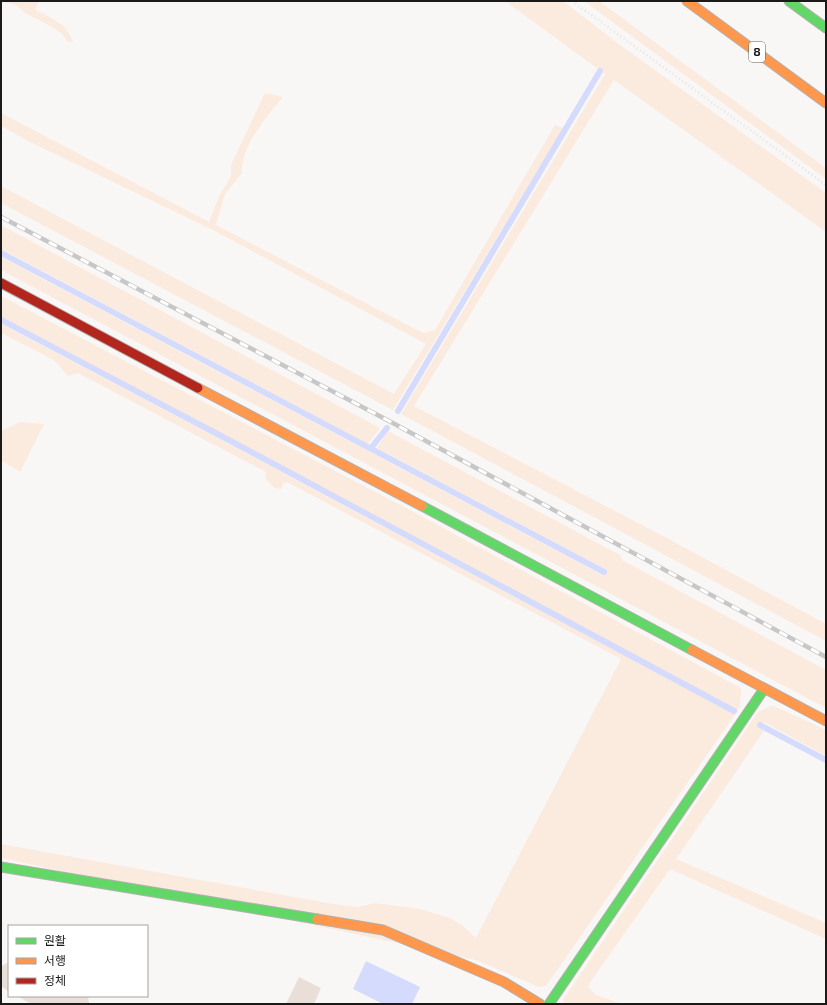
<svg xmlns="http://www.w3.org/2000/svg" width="827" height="1005" font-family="'Exo 2','Noto Sans KR',sans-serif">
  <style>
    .green { fill: #fbeade }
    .water { fill: #d5dbfc }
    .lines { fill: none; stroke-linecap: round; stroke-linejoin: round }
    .stream { stroke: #d5dbfc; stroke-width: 6 }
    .building { fill: #eadfd8 }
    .fast-casing { stroke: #b3b1b0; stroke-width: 11 }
    .slow-casing { stroke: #b3b1b0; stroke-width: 11 }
    .jam-casing { stroke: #b3b1b0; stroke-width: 11 }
    .path { stroke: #e3e3e2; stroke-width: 2.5; stroke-dasharray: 1 3; stroke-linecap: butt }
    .fast { stroke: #63d668; stroke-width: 9 }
    .slow { stroke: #ff974d; stroke-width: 9 }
    .jam { stroke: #b3261e; stroke-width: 9 }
    .rail-casing { stroke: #c8c7c7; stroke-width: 4.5 }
    .rail { stroke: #fff; stroke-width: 3; stroke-dasharray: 9; stroke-linecap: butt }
    .labels { text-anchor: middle; stroke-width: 3; stroke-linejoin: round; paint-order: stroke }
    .shield { fill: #fff; stroke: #605f5e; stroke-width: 1 }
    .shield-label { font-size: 12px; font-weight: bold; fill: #1c1a19 }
  </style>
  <rect width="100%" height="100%" fill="#f9f7f5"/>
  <g class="green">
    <path d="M1 1H39L35 10C50 17 67 24 73 41L68 42 62 34 52 27 25 13 16 5Z"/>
    <path d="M505 1H563L620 45 826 193V232L614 80 414 406 663 536 826 624V641L401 414 605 74Z"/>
    <path d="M584 1H599L826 168V179Z"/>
    <path d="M265 93 283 97C266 118 241 145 242 173L225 194 216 225 423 333 435 330 555 125 563 128 393 410 1 203V186L394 394 426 344 213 230 28 141 1 126V113L209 222 219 196 231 176V165Z"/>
    <path d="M1 225 380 428 368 444 9 253 1 249Z"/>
    <path d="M1 257 604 576 607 570 377 448 388 431 620 555 622 560 826 670V708L1 270Z"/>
    <path d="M1 296 406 508 741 688 740 706 736 713 546 986 539 987 476 960 1 858V844L339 905 358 907 375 903 420 909 450 918 462 925 476 938 621 659 287 482 283 484 281 489 274 488 265 478 266 472 78 373 68 376 54 360 1 333V324L238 449 728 711 731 710V708L396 528 1 319Z"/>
    <path d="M20 422 44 424 20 472 1 460V431Z"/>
    <path d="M771 706H774L826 730V756L764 722 759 724V728L764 731 676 859 826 923V939L670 869 591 981 588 987 596 995 622 1004H565L563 1000 758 712Z"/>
  </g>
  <path class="water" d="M366 961 420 987 412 1004H383L353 989Z"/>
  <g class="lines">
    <g class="stream">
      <path d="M1 253 604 572"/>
      <path d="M1 320 240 446 734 711"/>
      <path d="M398 411 600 71"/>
      <path d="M371 448 387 428"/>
      <path d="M760 725 826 760"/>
    </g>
  </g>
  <g class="building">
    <path d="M9 962V992L1 986V966Z"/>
    <path d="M299 977 321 988 314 1004H286Z"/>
    <path d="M17 996H88L89 1003 92 1004H31Z"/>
  </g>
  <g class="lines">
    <g class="fast-casing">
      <g id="fast">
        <path d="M789 1 826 28"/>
        <path d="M422 506 692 650"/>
        <path d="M1 867 317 919"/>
        <path d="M549 1004 764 689"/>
      </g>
    </g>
    <g class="slow-casing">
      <g id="slow">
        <path d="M687 1 826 103"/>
        <path d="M198 388 422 506"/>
        <path d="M692 650 826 721"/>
        <path d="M317 919 383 930 504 982 540 1004"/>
      </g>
    </g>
    <g class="jam-casing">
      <path id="jam" d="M1 283 198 388"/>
    </g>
    <path class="path" d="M572 1 826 185"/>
    <use href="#fast" class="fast"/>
    <use href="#slow" class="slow"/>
    <use href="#jam" class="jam"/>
    <g class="rail-casing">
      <path id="rail" d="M1 217 389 421 826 657"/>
    </g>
    <use href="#rail" class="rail"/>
  </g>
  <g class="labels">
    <rect class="shield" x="749" y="42" width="16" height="20" rx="3"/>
    <g class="shield-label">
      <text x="757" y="56">8</text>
    </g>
  </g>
  <rect width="827" height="1005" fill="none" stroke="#1c1a19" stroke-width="4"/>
  <rect x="8" y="925" width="140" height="72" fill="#ffffff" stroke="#a4a3a3"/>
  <rect x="16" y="938" width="20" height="6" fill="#63d668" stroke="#a4a3a3"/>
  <text x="44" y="945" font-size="12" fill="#1c1a19">원활</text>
  <rect x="16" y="958" width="20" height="6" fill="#ff974d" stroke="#a4a3a3"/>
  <text x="44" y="965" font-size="12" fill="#1c1a19">서행</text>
  <rect x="16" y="978" width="20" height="6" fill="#b3261e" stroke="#a4a3a3"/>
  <text x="44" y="985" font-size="12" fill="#1c1a19">정체</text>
</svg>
